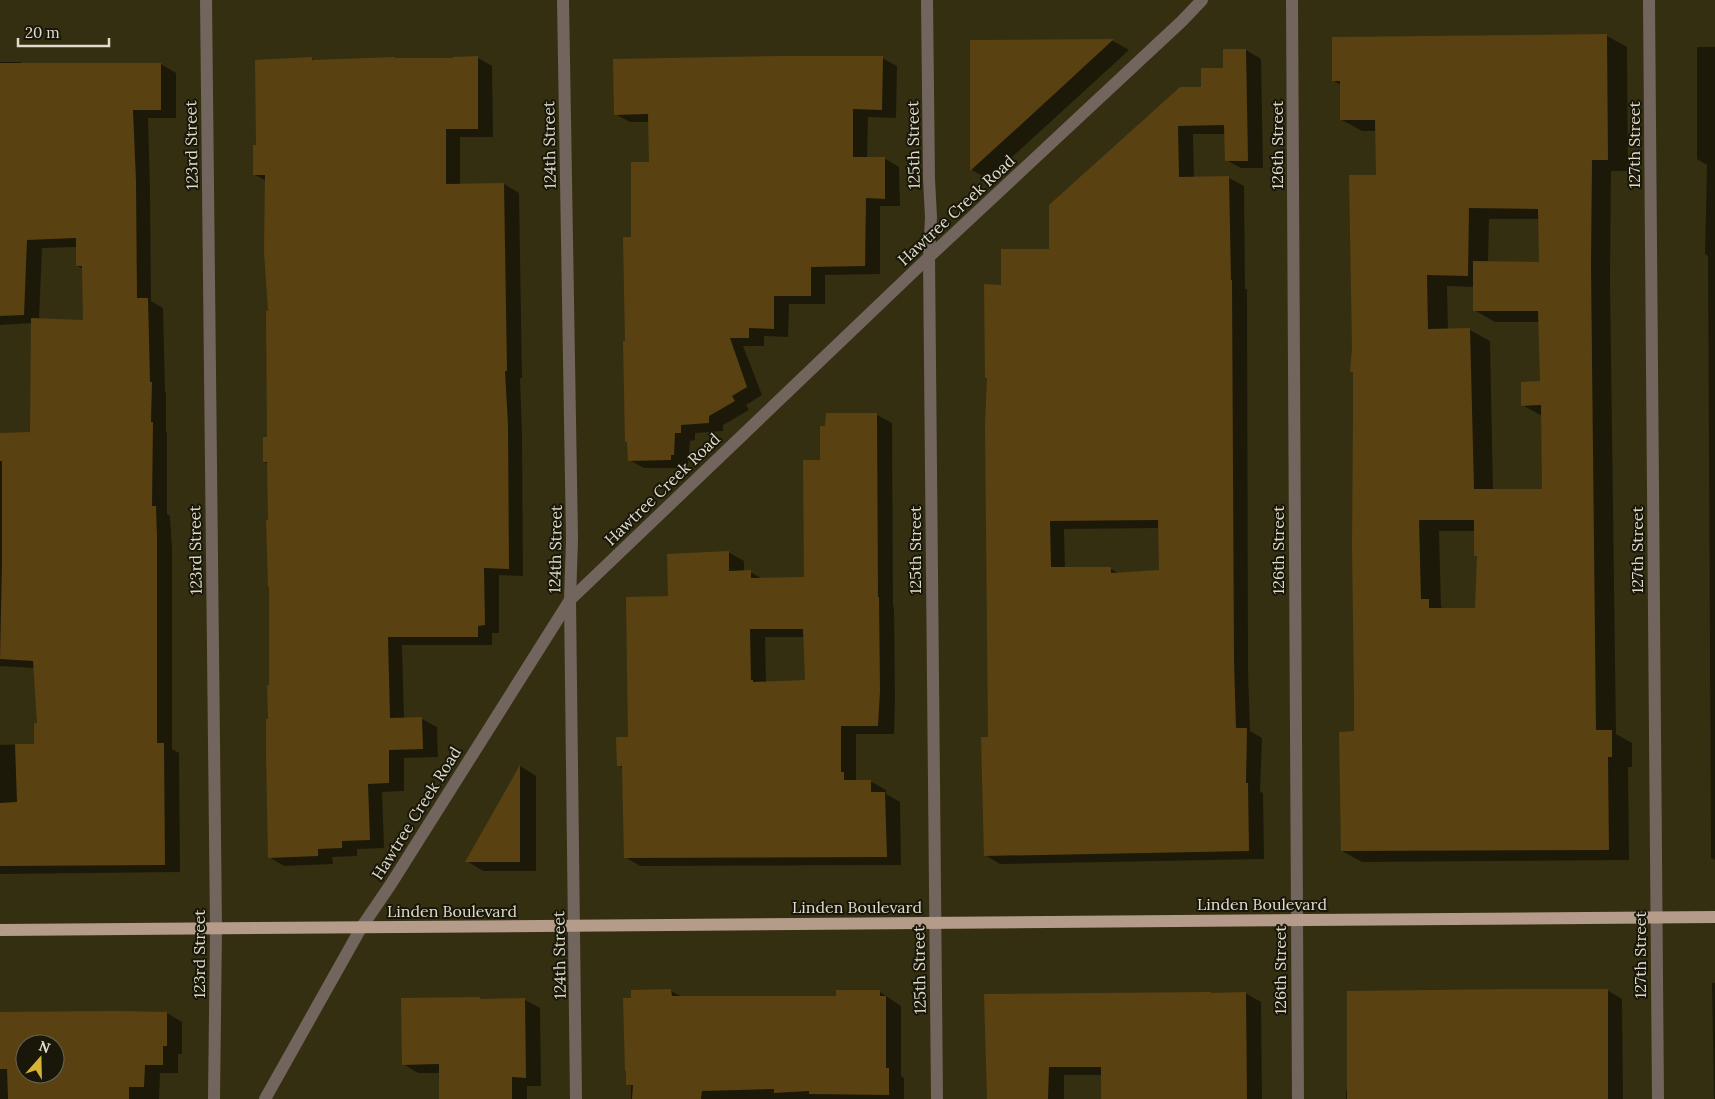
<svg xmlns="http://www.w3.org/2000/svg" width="1715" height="1099" font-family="Lora,serif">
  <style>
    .shadow { fill: #0007; fill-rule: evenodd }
    .building { fill: #5a4112; fill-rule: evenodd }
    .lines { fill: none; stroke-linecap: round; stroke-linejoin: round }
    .minor { stroke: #72655d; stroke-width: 12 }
    .major { stroke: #b59b8a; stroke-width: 12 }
    .labels { text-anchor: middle; stroke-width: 4; stroke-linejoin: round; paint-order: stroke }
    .street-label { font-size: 16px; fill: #e0dccb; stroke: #19170a }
  </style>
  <rect width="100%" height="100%" fill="#352f11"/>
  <g class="shadow">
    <path d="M1607 36 1627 47 1628 171H1611L1610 278 1616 734 1632 743V767H1628L1629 860 1362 862 1342 851 1355 733 1377 176V131H1362L1342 120 1341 85 1334 81ZM1489 219H1540L1541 264 1488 263ZM1447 286 1474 287V310L1495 322H1540L1541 383 1522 405 1542 416 1543 490H1493L1490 341 1470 330H1448ZM1439 531H1475L1478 557 1476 609H1445L1441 607Z"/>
    <path d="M971 41H1113L1129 50 988 179 972 170Z"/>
    <path d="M1697 47H1715V860L1711 858 1708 256 1705 254 1707 165 1697 159Z"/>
    <path d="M1224 50H1246L1261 59 1263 168H1241L1226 160V134H1193L1194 178H1229L1244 186 1245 289H1247L1248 670 1250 731 1262 738 1260 792 1263 793 1264 859 1000 864 985 855 1002 286 1050 250 1203 89 1224 69ZM1160 528V572L1120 574 1111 569 1065 568 1064 529Z"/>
    <path d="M478 58 492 66 493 137H460V185L504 184 519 193 522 378H520L522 434 523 576 499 575V633H492V645H402L404 719H422L437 727 438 757 404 758V791L382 792 384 848 357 849V856L332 857 333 864 284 866 269 857 270 587 268 464 264 462 268 438 269 312 266 181 254 174 257 146 312 59 316 61Z"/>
    <path d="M882 58 897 66 896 118 868 117 867 158H884L899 167 900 206H880V274L825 275V304H789L788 337 764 336V346H743L762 395 746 405 749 410 723 425V431L695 433V440L690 441 688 463H686L685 468H644L629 460V443L626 442 633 238 650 163V122H630L615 114Z"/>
    <path d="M0 62H20L24 64H161L176 73V118H148L150 190 151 301 163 308 165 391 166 392V431L167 432V514L170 516 172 548V749L179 753 180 872 0 874V745L35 744 38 724 34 668 0 666V435L31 433 32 323 0 325ZM77 247V266L84 269 85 321 39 320 42 248Z"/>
    <path d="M827 414 877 415 892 423 893 607H894L895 700 894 734H856V781H870L886 790V794L900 802 901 865 640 866 625 857 623 768 618 765 629 738 670 597 728 552 744 561V572H750L763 579H805L827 427ZM765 637H804L807 682 766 683Z"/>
    <path d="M520 766 536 776V871H483L467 861Z"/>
    <path d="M1712 983H1715V1099H1714Z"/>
    <path d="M1607 990 1622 999 1623 1099H1346V1091Z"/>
    <path d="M671 991 682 997H837L880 992 901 1006V1076L904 1078V1099H631V1086L627 1084 633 999Z"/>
    <path d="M1245 993 1261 1002 1262 1099H1103L1102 1075H1064V1099H988L986 995Z"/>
    <path d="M525 1000 540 1008 541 1086H527V1099H440L441 1073H418L403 1064Z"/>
    <path d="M0 1013H167L182 1022V1054H178V1073H160L159 1099H0ZM25 1044H55V1074H25Z"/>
  </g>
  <g class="building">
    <path d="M1607 34 1608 160H1592L1591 266 1596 730H1612V757H1608L1609 850 1341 851 1339 732 1354 731V695L1352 546 1353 418V372H1350L1352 348 1349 175H1376L1375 120H1340V81H1332V37ZM1469 208 1538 209 1539 262 1473 261V311H1538L1540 381 1521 382V406L1541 405 1542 489H1474L1470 328 1428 329 1427 275 1468 276ZM1419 520H1474V556H1477L1475 608H1429V599H1421Z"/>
    <path d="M1114 39 1025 121 970 171V40Z"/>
    <path d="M1223 49H1246L1248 161H1225L1224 125 1178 126 1179 177 1229 176 1231 280H1232L1234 661 1236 728H1247L1246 783H1248L1249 851 984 856 981 737H988L985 425 987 378H985L984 284 1001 285V249H1049V205L1180 87H1201V68H1223ZM1158 520 1159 570 1111 573V567H1051L1050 521Z"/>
    <path d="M478 56V129H446V184L504 183 507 371H505L508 425 509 569 484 568 485 625 478 626V637H388L390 718 422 717 423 749 389 750V783L368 784 370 840 342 841V848L318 849V856L268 858 266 753V719H268L267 685H269V587H268L266 520H268L267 462H263V437H267L266 311H268L264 252 265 175H253V145H256L255 60 312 57V60L395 57V58H453V57Z"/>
    <path d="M780 56H883L882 110 853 109V157H885V199L866 198 865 266 811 267V296H774V329L749 328V338H730L747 387 732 396 735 401 709 416V423L681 425V433H675L674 455H671V460L628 461 627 442H625L623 341H625L623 237H631V162H649L648 114 614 115 613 59Z"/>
    <path d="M0 63H161V110H133L136 181 137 298H148L150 382H152L151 422H153L152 506H156L157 538V743H164L165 865 0 866V803L17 802 15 744H34V723H37L33 661 0 659 2 562V461H0V433L30 432 31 318 83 320 82 266H76V238L27 240 24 315 0 316Z"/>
    <path d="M826 413H877L878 597H879L880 691 878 726H841V772H844V780H871V792H885L887 857 624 858 622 766H617L616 737H628L626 597 668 596 667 554 729 551V571L751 570V578L804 577 803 460H820V426H825ZM750 629H803L805 680 753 682V680H751Z"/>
    <path d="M520 765V862H465Z"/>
    <path d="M671 989 672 996H836V990H880V996H886V1068H889V1095L809 1094V1091L774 1093V1089L702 1091 701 1099H632L633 1085H626V1071H625L623 998H631V990Z"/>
    <path d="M1517 989H1608V1099H1347V991Z"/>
    <path d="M1211 992V993L1246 992 1247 1099H1101V1067H1049L1048 1099H987L984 994Z"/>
    <path d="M480 997V999L525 998 526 1078 512 1077V1099H439V1064L402 1065 401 998Z"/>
    <path d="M115 1011 167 1012V1046H163V1065H145L144 1087H129V1099H8L7 1069H0V1012ZM25 1044H55V1074H25Z"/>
  </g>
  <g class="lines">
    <g class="minor">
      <path d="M206 0 216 929 214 1099"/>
      <path d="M563 0 572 539 570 600 576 1099"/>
      <path d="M927 0 929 179 931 217 929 257 937 1099"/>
      <path d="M1292 0 1298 1099"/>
      <path d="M1649 0 1658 1099"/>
      <path d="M265 1099 361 928 391 884 570 600 929 257 1182 21 1202 0"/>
    </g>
    <path class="major" d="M0 930 1715 917"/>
  </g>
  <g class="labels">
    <g class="street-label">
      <text transform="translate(191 145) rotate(-91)" y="6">123rd Street</text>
      <text transform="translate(549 145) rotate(-91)" y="6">124th Street</text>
      <text transform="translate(913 145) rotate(-91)" y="6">125th Street</text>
      <text transform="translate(1277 145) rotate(-90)" y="6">126th Street</text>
      <text transform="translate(1634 145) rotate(-90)" y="6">127th Street</text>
      <text transform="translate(956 210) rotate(-43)" y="6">Hawtree Creek Road</text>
      <text transform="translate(662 489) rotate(-44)" y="6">Hawtree Creek Road</text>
      <text transform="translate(555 549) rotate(-89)" y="6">124th Street</text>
      <text transform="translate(195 550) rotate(-91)" y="6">123rd Street</text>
      <text transform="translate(915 550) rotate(-90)" y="6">125th Street</text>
      <text transform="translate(1278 550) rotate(-90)" y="6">126th Street</text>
      <text transform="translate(1637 550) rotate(-90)" y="6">127th Street</text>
      <text transform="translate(416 813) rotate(-58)" y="6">Hawtree Creek Road</text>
      <text x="1262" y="910">Linden Boulevard</text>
      <text x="857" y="913">Linden Boulevard</text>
      <text x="452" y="917">Linden Boulevard</text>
      <text transform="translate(199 954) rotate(-90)" y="6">123rd Street</text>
      <text transform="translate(559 955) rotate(-91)" y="6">124th Street</text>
      <text transform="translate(1640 955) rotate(-90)" y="6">127th Street</text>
      <text transform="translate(919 970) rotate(-91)" y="6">125th Street</text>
      <text transform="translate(1280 970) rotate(-90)" y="6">126th Street</text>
    </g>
  </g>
  <g transform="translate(40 1059) rotate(20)"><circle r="24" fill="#19170a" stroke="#696657"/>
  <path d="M0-4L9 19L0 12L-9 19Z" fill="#d8b434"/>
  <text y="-8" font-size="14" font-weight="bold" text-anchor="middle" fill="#e0dccb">N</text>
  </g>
  <path d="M18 38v8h91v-8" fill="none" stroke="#e0dccb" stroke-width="2.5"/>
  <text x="25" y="38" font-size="15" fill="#e0dccb" stroke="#19170a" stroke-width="4" paint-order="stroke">20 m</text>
</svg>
